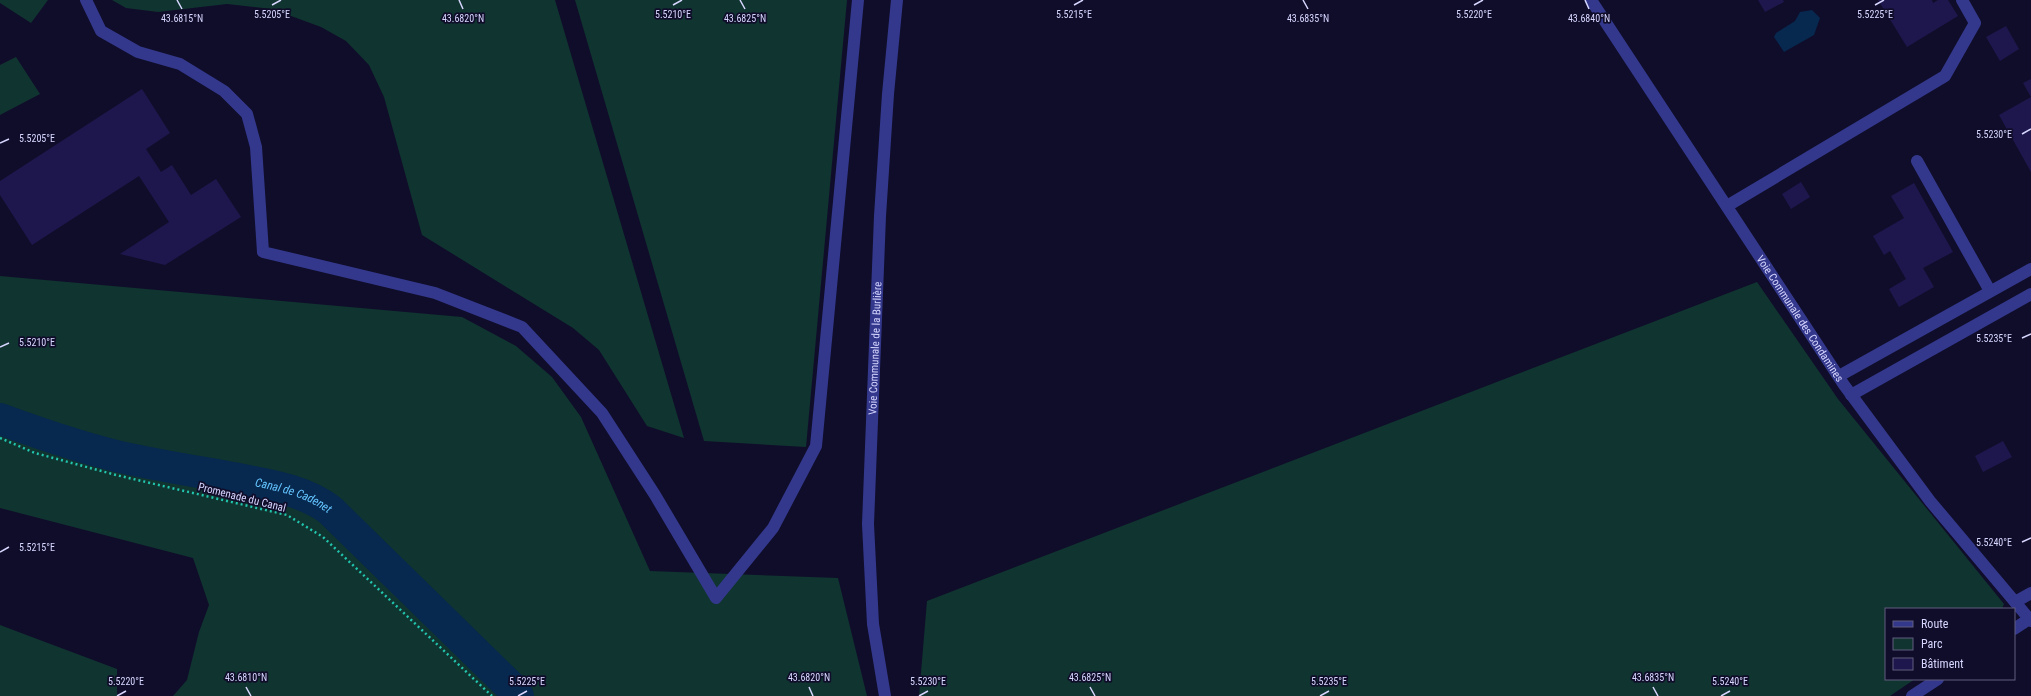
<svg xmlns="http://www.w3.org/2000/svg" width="2031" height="696" font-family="'Roboto Condensed',sans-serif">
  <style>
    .green { fill: #103430 }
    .water { fill: #07284f }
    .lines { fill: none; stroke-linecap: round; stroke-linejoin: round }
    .canal { stroke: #07284f; stroke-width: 32 }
    .building { fill: #1d174d }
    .path { stroke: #22c6ae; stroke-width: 2.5; stroke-dasharray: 2 3; stroke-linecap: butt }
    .minor { stroke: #33388d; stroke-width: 12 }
    .ticks { fill: none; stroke: #d7d6ff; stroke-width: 1.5 }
    .labels { text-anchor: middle; stroke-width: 3.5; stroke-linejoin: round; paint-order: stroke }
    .street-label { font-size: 11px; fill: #d7d6ff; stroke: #100d2a }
    .water-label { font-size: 12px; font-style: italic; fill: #64c5ff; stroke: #100d2a }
    .ticks-label { font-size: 10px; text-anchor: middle; fill: #d7d6ff; stroke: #100d2a; stroke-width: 3.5; stroke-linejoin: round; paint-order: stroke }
  </style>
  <rect width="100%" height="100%" fill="#100d2a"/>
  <g class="green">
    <path d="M0 0H48L31 23 0 3Z"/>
    <path d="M112 0H555L684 438 647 426 599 350 573 328 422 235 384 97 369 65 346 41 321 27 272 9 227 4 158 12 126 8Z"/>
    <path d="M575 0H847L806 447 704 441Z"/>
    <path d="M16 57 40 94 0 115V65Z"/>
    <path d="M0 276 462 317 516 346 552 377 581 417 650 571 838 578 867 696H173L187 680 199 632 209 605 193 558 0 508Z"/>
    <path d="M1757 282 1838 399 2004 604 2002 609H1886V679H1915L1890 696H919L927 601Z"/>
    <path d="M0 625 117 669V696H0Z"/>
  </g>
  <path class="water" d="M1812 10 1820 18 1814 35 1784 52 1774 37 1776 33 1795 21 1800 12Z"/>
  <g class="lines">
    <path class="canal" id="s1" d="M0 419C38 433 76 446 116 456 155 465 194 471 233 478 267 485 302 489 330 510L512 688 518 696"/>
  </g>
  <g class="building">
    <path d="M1758 0H1783L1784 2 1765 12Z"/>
    <path d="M1878 0H1932L1933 3 1938 0H1948L1958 16 1907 47Z"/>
    <path d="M2006 26 2019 49 2000 61 1986 37Z"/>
    <path d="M2031 79V172L1999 115 2031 97 2023 83Z"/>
    <path d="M142 89 170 133 146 149 161 172 172 165 191 195 216 179 241 217 165 265 120 254 169 222 139 176 32 245 0 195V181Z"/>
    <path d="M1801 182 1810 197 1791 209 1782 194Z"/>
    <path d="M1914 183 1953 252 1923 268 1934 287 1899 307 1889 289 1906 279 1890 251 1884 255 1873 236 1904 218 1891 196Z"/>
    <path d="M2003 441 2012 457 1983 472 1975 456Z"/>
  </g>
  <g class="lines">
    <path class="path" d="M0 438 35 453 116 475 287 515 323 537 492 696"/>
    <g class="minor">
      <path d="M86 0 101 31 138 52 180 64 224 91 247 114 256 147 263 252 435 293 522 327 602 413 655 495 716 598 773 528 816 446 858 0"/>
      <path id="s2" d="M1591 0 1844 385 1930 501 2031 621"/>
      <path d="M1917 161 1990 291"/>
      <path d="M1727 206 1945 76 1975 23 1962 0"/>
      <path d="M1839 376 2031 269"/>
      <path d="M1851 395 2031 294"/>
      <path d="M2015 602 2031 593"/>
      <path d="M2014 629 2029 619"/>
      <path id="s3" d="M885 696 873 624 868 524 880 216 888 94 897 0"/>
      <path d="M1912 696 1938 679"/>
    </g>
  </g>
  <path class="ticks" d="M177 0 182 9M459 0 463 9M740 0 745 9M1303 0 1308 9M1585 0 1589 9M272 5 281 0M673 5 682 0M1074 5 1083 0M1474 5 1483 0M1875 5 1884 0M2022 134 2031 129M0 143 9 139M2022 338 2031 334M0 347 9 343M2022 542 2031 538M0 552 9 547M246 687 251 696M809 687 813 696M1090 687 1095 696M1653 687 1658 696M117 696 126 691M518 696 527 691M919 696 928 691M1320 696 1329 691M1721 696 1730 691"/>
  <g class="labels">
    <g class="street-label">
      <text dy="4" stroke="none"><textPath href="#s2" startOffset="381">Voie Communale des Condamines</textPath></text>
      <text dy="4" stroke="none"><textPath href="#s3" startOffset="349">Voie Communale de la Burlière</textPath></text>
      <text transform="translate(242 497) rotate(14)" y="4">Promenade du Canal</text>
    </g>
    <g class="water-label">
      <text dy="4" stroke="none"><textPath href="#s1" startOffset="304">Canal de Cadenet</textPath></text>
    </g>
  </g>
  <g class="ticks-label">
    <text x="272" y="18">5.5205°E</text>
    <text x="673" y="18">5.5210°E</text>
    <text x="1474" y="18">5.5220°E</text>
    <text x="1875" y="18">5.5225°E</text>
    <text x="1074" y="18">5.5215°E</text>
    <text x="182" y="22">43.6815°N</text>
    <text x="463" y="22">43.6820°N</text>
    <text x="745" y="22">43.6825°N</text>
    <text x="1308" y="22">43.6835°N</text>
    <text x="1589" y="22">43.6840°N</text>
    <text x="1994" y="138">5.5230°E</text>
    <text x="37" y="142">5.5205°E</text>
    <text x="1994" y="342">5.5235°E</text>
    <text x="37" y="346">5.5210°E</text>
    <text x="1994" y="546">5.5240°E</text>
    <text x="37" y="551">5.5215°E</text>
    <text x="246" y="681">43.6810°N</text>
    <text x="809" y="681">43.6820°N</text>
    <text x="1090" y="681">43.6825°N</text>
    <text x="1653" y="681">43.6835°N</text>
    <text x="126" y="685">5.5220°E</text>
    <text x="527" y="685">5.5225°E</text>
    <text x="928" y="685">5.5230°E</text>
    <text x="1329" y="685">5.5235°E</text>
    <text x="1730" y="685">5.5240°E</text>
  </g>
  <rect x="1885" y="608" width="130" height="72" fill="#100d2a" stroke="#605d7f"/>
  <rect x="1893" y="621" width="20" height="6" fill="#33388d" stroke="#605d7f"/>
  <text x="1921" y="628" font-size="12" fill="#d7d6ff">Route</text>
  <rect x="1893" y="638" width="20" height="12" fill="#103430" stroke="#605d7f"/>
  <text x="1921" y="648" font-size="12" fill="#d7d6ff">Parc</text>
  <rect x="1893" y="658" width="20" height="12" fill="#1d174d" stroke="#605d7f"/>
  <text x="1921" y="668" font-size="12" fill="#d7d6ff">Bâtiment</text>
</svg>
